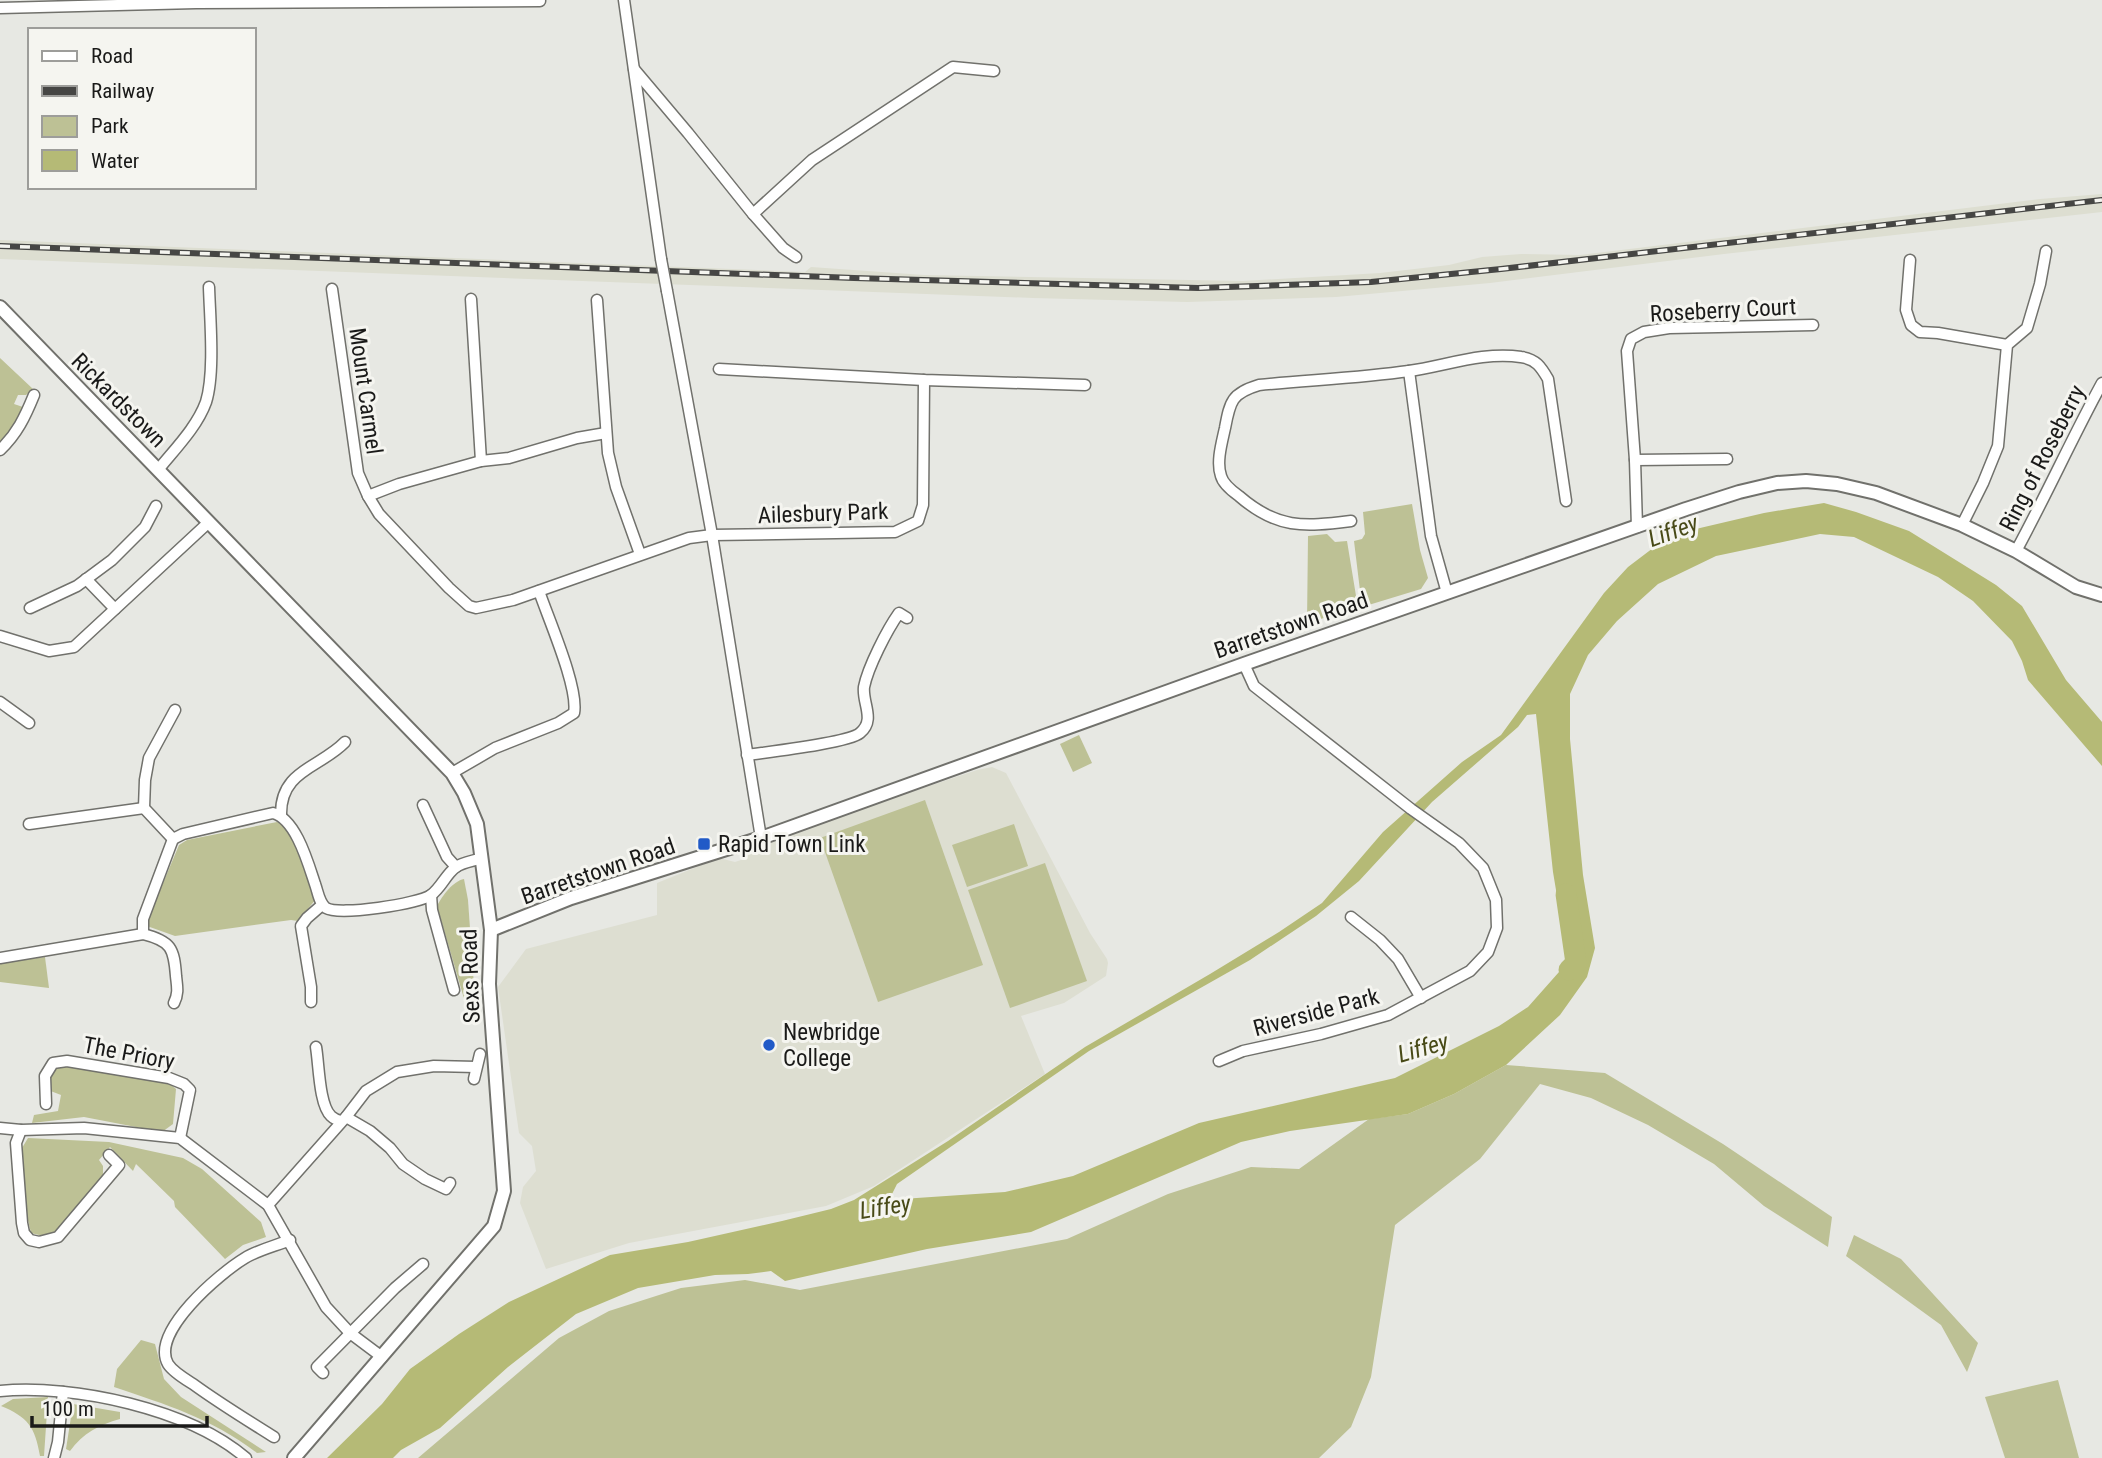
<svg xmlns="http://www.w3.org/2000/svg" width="2102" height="1458" font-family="'Roboto Condensed',sans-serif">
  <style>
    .built { fill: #ddded1 }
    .green { fill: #bdc195 }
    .water { fill: #b5ba76; fill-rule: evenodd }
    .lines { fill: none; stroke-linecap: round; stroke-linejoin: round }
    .river { stroke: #b5ba76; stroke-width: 21 }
    .minor-casing { stroke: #71716c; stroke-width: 13 }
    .tertiary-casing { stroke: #71716c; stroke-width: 16 }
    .minor { stroke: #fff; stroke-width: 10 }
    .tertiary { stroke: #fff; stroke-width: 12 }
    .rail-casing { stroke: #464644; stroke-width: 6 }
    .rail { stroke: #f5f5f0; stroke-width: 3.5; stroke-dasharray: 10; stroke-linecap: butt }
    .minor-bridge-casing { stroke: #71716c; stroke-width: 13; stroke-linecap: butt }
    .minor-bridge { stroke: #fff; stroke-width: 10 }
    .poi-dot { fill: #215ac7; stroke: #f5f5f0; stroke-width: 2.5 }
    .labels { text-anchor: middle; stroke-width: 6; stroke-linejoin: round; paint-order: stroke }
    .street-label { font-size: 23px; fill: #1a1a19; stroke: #f5f5f0 }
    .poi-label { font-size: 23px; fill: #1a1a19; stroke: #f5f5f0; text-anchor: start }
    .water-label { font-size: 24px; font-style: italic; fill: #484a17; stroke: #f5f5f0 }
  </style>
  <rect width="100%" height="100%" fill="#e7e8e3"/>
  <g class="built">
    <path d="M2102 194V212L1724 254 1490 283 1336 297 1187 302 1033 298 0 259V240L805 272 811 267 924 275 1243 281 1380 273 1449 265 1482 257 1521 254 1580 255 2040 199Z"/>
    <path d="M992 767 1006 773 1090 933 1107 959 1108 963 1106 976 1064 1003 1021 1016 1045 1074 874 1186 826 1206 629 1243 546 1269 520 1203 523 1187 536 1171 532 1146 519 1133 498 987 526 949 657 915V883L719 858 735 862 741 860 746 847 977 770Z"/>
  </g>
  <g class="green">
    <path d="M0 358 33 389 26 395H18L14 404 23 407V415L0 445Z"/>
    <path d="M1412 504 1420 550 1428 578 1421 589 1362 607 1354 541 1362 539 1365 534 1363 512Z"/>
    <path d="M1327 534 1335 542 1347 541 1358 608 1307 623 1308 536Z"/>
    <path d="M1079 735 1092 763 1073 772 1060 744Z"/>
    <path d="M925 800 983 965 878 1002 820 838Z"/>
    <path d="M277 822 283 825 289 831 316 899 298 921 291 920 175 936 147 926 148 919 179 845 187 840Z"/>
    <path d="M1014 824 1028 866 967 887 952 845Z"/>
    <path d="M1045 863 1087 981 1010 1008 968 890Z"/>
    <path d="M464 879 468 900 475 1000 465 1002 437 906C442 896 453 881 464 879Z"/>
    <path d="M45 957 49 988 0 982V963Z"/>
    <path d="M1506 1065 1605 1073 1723 1144 1832 1217 1828 1247 1764 1206 1714 1164 1648 1125 1591 1098 1540 1084 1480 1159 1395 1225 1371 1377 1351 1427 1319 1458H418L559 1338 609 1311 681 1288 745 1280 800 1290 1067 1239 1168 1194 1251 1167 1299 1169 1369 1119 1408 1114 1454 1094Z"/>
    <path d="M67 1066 170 1084 176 1089 173 1124 162 1132 84 1117 32 1123 34 1115 58 1111 61 1095 48 1090 49 1074 57 1068Z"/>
    <path d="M28 1138 109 1142 183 1158 202 1169 261 1222 266 1237 243 1245 225 1259 175 1207 174 1201 136 1164 133 1171 110 1147 99 1160 103 1166V1178L55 1232 43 1236 31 1233 27 1216 22 1148Z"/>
    <path d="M1854 1235 1901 1259 1978 1343 1967 1372 1941 1325 1846 1256Z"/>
    <path d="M141 1340 155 1344 164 1379 181 1397 266 1452 257 1453C211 1418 167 1405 114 1387L117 1369Z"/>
    <path d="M2058 1380 2079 1458H2005L1985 1397Z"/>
    <path d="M48 1397 44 1456H40C35 1427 28 1417 1 1406L13 1399Z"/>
    <path d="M73 1404 120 1412V1419C99 1425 83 1433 70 1451L66 1449Z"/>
  </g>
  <path class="water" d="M1824 503 1856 512 1909 531 1996 585 2022 606 2066 680 2102 722V766L2028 680 2022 661 2012 641 1973 601 1938 577 1854 537 1820 534 1716 556 1658 584 1617 621 1588 655 1570 694V739L1583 875 1595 948 1587 977 1560 1015 1506 1065 1454 1094 1408 1114 1290 1131 1241 1142 1031 1232 927 1249 785 1281 771 1271 748 1274 715 1275 638 1288 576 1314 508 1367 440 1428 401 1450 393 1458H327L382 1404 410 1369 459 1334 509 1302 610 1255 688 1242 782 1221 831 1209 854 1200 948 1141 1085 1047 1210 974 1279 932 1322 903 1383 832 1462 762 1501 735 1604 593 1628 567 1657 545 1683 532 1764 513ZM1536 714 1553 872 1559 908 1574 927 1577 938 1559 972 1528 1007 1499 1026 1395 1078 1199 1123 1073 1176 1005 1192 902 1199 890 1198 897 1184 1089 1051 1250 960 1316 916 1359 881 1432 802 1518 727 1527 715Z"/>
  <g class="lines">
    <path class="river" d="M1566 894 1576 963 1569 970"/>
    <g class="minor-casing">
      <g id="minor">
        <path d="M624 0 661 259"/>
        <path d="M0 8 196 3 540 1"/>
        <path d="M634 69 688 133 753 214"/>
        <path d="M796 257 783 248 753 214 812 160 953 67 994 71"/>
        <path d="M1910 260 1906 310 1911 325 1920 332 1938 333 2007 345"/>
        <path d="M332 289 358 473 368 496 379 514 449 588 469 606 476 608 513 600 689 538 712 535 895 532 918 521 923 505 924 380"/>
        <path d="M667 291 712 535 761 838"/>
        <path d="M471 299 481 461"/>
        <path d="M597 300 608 453 616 487 640 554"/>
        <path d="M719 369 924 380 1085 385"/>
        <path d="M1409 371 1431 536 1447 593"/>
        <path d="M0 450C17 434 25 417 34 395"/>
        <path d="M1635 460 1727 459"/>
        <path d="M158 470C175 449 197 427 206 402 215 373 210 319 209 287"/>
        <path d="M368 496 399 484 481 461 509 458 577 438 606 433"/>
        <path d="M1351 521C1303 527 1277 529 1239 496 1232 491 1223 484 1221 476 1216 462 1222 442 1225 428 1230 401 1232 393 1259 385 1309 380 1360 378 1409 371 1445 366 1484 351 1521 357 1536 359 1541 367 1548 379L1566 501"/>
        <path d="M1962 525 1983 483 1998 446 2007 345 2027 328 2040 284 2046 251"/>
        <path d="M1637 527 1635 460 1627 351 1631 339 1644 332 1669 328 1813 325"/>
        <path d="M2016 551C2046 496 2072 438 2102 383"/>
        <path d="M86 579 115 609"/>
        <path d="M30 608 77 586 112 560 145 527 156 506"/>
        <path d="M0 636 49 651 74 647 209 522"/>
        <path d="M0 702 29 723"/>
        <path d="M175 710 149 758 145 780 144 808 173 839 183 834 273 813C296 819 308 863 315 884 318 892 319 903 326 908 339 916 418 904 431 895 441 888 446 874 456 867 463 862 474 861 482 858"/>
        <path d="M747 755C767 752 848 743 860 733 876 720 862 703 864 687 868 667 887 630 899 613L907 618"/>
        <path d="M452 773 495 748 558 723 574 713C579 688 548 618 539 591"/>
        <path d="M423 805 447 857 456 867"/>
        <path d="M281 815C280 770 320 768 345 742"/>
        <path d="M29 824 144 808"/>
        <path d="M431 895 432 910 454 990"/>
        <path d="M1351 917 1380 940 1398 959 1421 998"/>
        <path d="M143 934V919L173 839"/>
        <path d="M0 958 143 934C171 941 174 948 176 976 177 986 179 993 174 1003"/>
        <path d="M311 1002V987L301 926 307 918 322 905"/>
        <path d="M316 1047C319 1064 319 1105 331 1116 334 1119 337 1120 341 1121"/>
        <path d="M1219 1061 1243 1051 1321 1034 1388 1015 1470 971 1488 952 1497 928 1496 900 1483 868 1459 843 1411 809 1254 686 1244 664"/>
        <path d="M474 1079 480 1054"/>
        <path d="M46 1104 45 1076 53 1063 67 1061 169 1078 184 1084 190 1090 180 1138"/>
        <path d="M346 1117 370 1131 390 1148 403 1164 425 1179 446 1189 450 1183"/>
        <path d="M0 1128 21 1130 84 1128 180 1138 268 1205 326 1307 350 1333 382 1357"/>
        <path d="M21 1130 16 1143 22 1223 24 1233 30 1240 39 1242 58 1237 119 1165 109 1155"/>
        <path d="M268 1205 346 1117 366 1091 397 1072 434 1066 476 1067"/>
        <path d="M323 1373 317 1367 395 1288 423 1264"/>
        <path d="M0 1391C74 1384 189 1409 246 1458"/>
        <path d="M274 1437C247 1420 219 1403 193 1384 185 1379 173 1372 168 1364 150 1332 220 1273 245 1258 258 1250 275 1246 290 1240"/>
        <path d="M54 1458 58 1442 63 1392"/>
      </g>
    </g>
    <g class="tertiary-casing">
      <g id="tertiary">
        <path d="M0 307 452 773 464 793 477 824 491 930 489 984 504 1191 494 1226 294 1458"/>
        <path d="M491 930 571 898 761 838 1244 664 1686 509 1739 492 1777 483 1806 481 1837 484 1876 493 1962 525 2016 551 2076 587 2102 595"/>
      </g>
    </g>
    <use href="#minor" class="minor"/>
    <use href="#tertiary" class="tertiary"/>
    <g class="rail-casing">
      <path id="rail" d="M0 246 854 278 1198 288 1371 282 1501 269 2102 200"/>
    </g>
    <use href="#rail" class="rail"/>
    <g class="minor-bridge-casing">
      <path id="minor-bridge" d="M661 259 667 291"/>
    </g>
    <use href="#minor-bridge" class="minor-bridge"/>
  </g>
  <g class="poi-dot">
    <rect x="697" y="837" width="14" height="14" rx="3.5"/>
    <circle cx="769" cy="1045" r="7"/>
  </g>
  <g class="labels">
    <g class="street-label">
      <text transform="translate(1723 310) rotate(-3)" y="8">Roseberry Court</text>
      <text transform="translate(366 391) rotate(82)" y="8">Mount Carmel</text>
      <text transform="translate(119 400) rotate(45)" y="8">Rickardstown</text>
      <text transform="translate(2042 458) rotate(-63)" y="8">Ring of Roseberry</text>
      <text transform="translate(823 513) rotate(-2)" y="8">Ailesbury Park</text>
      <text transform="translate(1291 625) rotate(-19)" y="8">Barretstown Road</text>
      <text transform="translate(598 871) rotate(-19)" y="8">Barretstown Road</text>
      <text transform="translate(470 976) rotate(-92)" y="8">Sexs Road</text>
      <text transform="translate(1316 1012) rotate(-15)" y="8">Riverside Park</text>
      <text transform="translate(129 1053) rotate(11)" y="8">The Priory</text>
    </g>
    <g class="poi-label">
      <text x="718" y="852">Rapid Town Link</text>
      <text x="783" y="1040">Newbridge<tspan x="783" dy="26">College</tspan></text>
    </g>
    <g class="water-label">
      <text transform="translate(1673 531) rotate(-20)" y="8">Liffey</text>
      <text transform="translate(1423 1048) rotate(-16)" y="8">Liffey</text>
      <text transform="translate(885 1207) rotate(-9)" y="8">Liffey</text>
    </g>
  </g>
  <rect x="28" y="28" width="228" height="161" fill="#f5f5f0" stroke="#9d9d9a" stroke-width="2"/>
  <rect x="42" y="51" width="35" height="10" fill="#ffffff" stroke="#9d9d9a" stroke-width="2"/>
  <text x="91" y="63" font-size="21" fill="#1a1a19">Road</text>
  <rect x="42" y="86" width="35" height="10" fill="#464644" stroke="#9d9d9a" stroke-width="2"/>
  <text x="91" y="98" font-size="21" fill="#1a1a19">Railway</text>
  <rect x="42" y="116" width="35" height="21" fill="#bdc195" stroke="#9d9d9a" stroke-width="2"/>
  <text x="91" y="133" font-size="21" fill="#1a1a19">Park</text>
  <rect x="42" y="150" width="35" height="21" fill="#b5ba76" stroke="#9d9d9a" stroke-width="2"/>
  <text x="91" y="168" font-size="21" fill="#1a1a19">Water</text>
  <path d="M32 1416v10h175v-10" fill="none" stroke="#1a1a19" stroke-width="3.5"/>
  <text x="42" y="1416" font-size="21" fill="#1a1a19" stroke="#f5f5f0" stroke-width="5" paint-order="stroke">100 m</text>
</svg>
